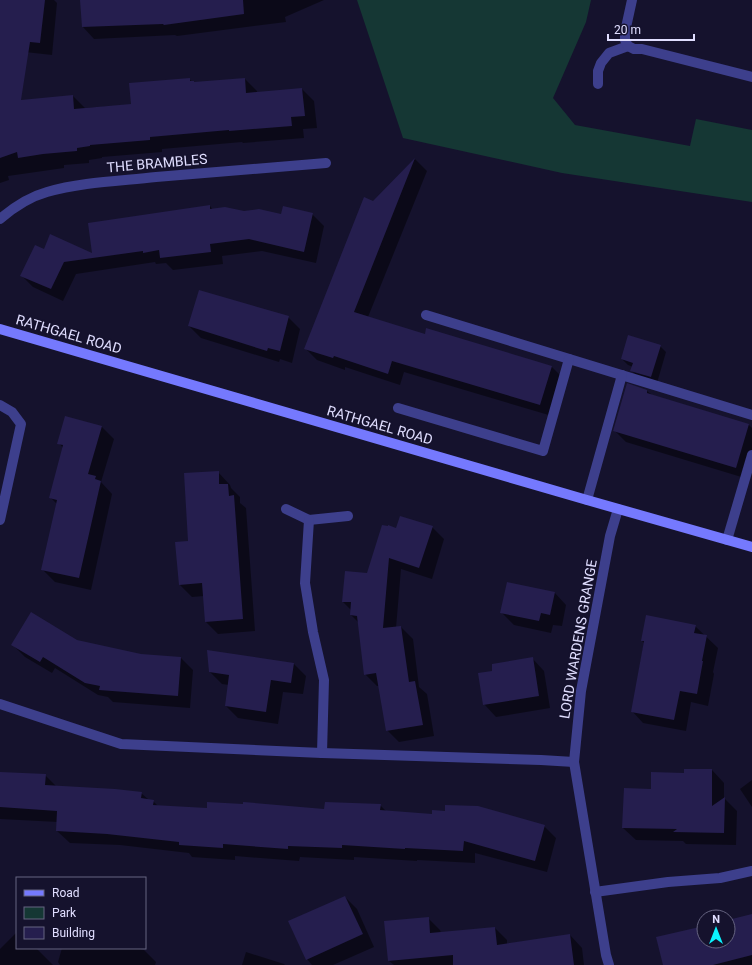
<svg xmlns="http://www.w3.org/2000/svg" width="752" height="965" font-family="Roboto,sans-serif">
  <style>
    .green { fill: #153734 }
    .shadow { fill: #0007 }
    .building { fill: #251e4e }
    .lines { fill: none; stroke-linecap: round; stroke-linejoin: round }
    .lane { stroke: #3d3f8c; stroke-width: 10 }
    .street { stroke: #3d3f8c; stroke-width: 10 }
    .secondary { stroke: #7579fe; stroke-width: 10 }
    .labels { text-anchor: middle; stroke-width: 3.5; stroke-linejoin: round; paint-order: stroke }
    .street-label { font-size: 14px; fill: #e0deff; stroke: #15122d }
  </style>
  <rect width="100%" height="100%" fill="#15122d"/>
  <path class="green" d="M357 0H591L586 22 553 98 575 125 690 146 696 119 752 130V202L562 173 403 138Z"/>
  <g class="shadow">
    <path d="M19 0H54L57 3 52 55 25 52Z"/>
    <path d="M81 0H324L285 17 286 22 177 36 175 35 94 39 83 27Z"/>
    <path d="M189 79 194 83 245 79 257 91V93L302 89 314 101 317 128 303 129 304 138 243 143 242 142 162 149V152L102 157V158L89 160V163L64 165V168L8 176 9 180 0 183V126L73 96 85 108 132 105Z"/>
    <path d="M415 159 427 171 368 317 425 335 551 366 563 378 552 416 404 372 400 385 345 367V370L317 360 305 348 374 202Z"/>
    <path d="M210 206 213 210 244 212 282 215 312 214 324 226 316 263 262 251 222 256 223 264 173 270 166 263 156 264 155 262 76 274 63 301 33 287 21 275 44 250 93 255Z"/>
    <path d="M288 317 300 329 292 363 280 359 279 362 201 338 189 326Z"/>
    <path d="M660 346 666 352 657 383 638 377 632 371 633 367 628 365 622 359Z"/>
    <path d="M647 391 652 395 749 425 752 428V465L748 479 626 442 614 430Z"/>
    <path d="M66 417 102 427 114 439 101 482 112 494 91 590 55 582 43 570 57 504 50 497 63 448 59 443Z"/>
    <path d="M218 472 230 485 231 488 240 497V503L246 508 255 631 218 634 206 622 204 596 192 597 180 585 189 542Z"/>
    <path d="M432 527 444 539 432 579 401 569 396 628 401 627 413 639 419 687 427 694 434 736 399 742 387 730 379 686H377L365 674 359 623 351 615V610L343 602 368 574 397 529Z"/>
    <path d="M554 592 566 605 562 626 553 625 551 633 514 625 502 613Z"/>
    <path d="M695 626 718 648 713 672 714 674 708 706 691 702 686 731 643 723 632 711 644 643 642 641Z"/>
    <path d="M77 641 141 655 181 658 193 670 190 708 113 702 108 697 98 695 55 668 52 673 25 657 13 645Z"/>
    <path d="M532 658 544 671 550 708 496 717 484 704 493 671Z"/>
    <path d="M294 664 306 676 303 694 283 692 278 724 238 718 226 706 229 685 222 684 210 672Z"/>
    <path d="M712 770 724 783V799H725L737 811 736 845 686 844 683 841 636 840 623 828 652 790Z"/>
    <path d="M0 773 45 775 57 787 141 793 149 800 153 801 158 806 207 810H325L380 805 386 811 544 826 556 838 547 872 475 853V863L417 860V861L354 857V860L300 857 299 861 235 856V860L192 857 189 853 120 845 70 843 57 831 58 822 0 819Z"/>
    <path d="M752 780V807L740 789Z"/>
    <path d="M345 897 357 909 374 947 333 965H312L307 959Z"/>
    <path d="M752 915V965H664L704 927V941H728V921Z"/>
    <path d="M428 918 440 930 441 933 495 928 507 940V944L570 935 582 948 584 965H394L389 961Z"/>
    <path d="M17 932V948H36L53 965H0V949Z"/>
    <path d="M62 948H137L144 950 156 962 155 965H60L58 962Z"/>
    <path d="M246 952 284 964 285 965H242Z"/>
  </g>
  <g class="building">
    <path d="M0 0H45L40 43 30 42 21 100 73 95 74 109 131 104 129 83 190 78V81H194V82L245 78 246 93 302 88 305 116 291 117 292 126 229 131V130L150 137V140L90 145V146L77 148V151L43 154 18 158 17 152 0 158Z"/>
    <path d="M80 0H243L244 14 164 25 163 24 82 27Z"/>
    <path d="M415 158 354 312 425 334 426 328 552 366 540 405 392 361 388 374 334 356 333 358 304 349 364 197 373 201Z"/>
    <path d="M210 205V209L225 207 244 211 259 209 281 214 283 206 313 213 304 252 249 239 210 244 211 252 160 258 159 250 143 253V251L64 262 51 289 20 276 35 245 44 249 50 234 92 253 88 223Z"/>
    <path d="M199 290 289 316 280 351 268 348 267 351 188 326Z"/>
    <path d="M628 335 661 345 651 377 630 371 633 363 621 359Z"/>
    <path d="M627 383 647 390V393L749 424 736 468 613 431Z"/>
    <path d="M65 416 102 426 88 474 96 476 95 479 101 481 79 578 41 570 57 500 49 498 63 445 57 444Z"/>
    <path d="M219 471V484H228L229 496 234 495 243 619 205 622 202 583 179 585 175 542 188 541 184 473Z"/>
    <path d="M400 516 433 526 419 568 389 558 383 628 401 626 409 682 415 681 423 725 386 731 376 673 364 675 357 616 350 615 351 602H342L345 571 367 573 382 525 388 526V525L396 528Z"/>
    <path d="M507 582 555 592 550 615 541 613 539 621 500 613Z"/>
    <path d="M31 612 77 640 141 654 181 657 178 696 99 690 100 686 85 683 43 657 40 662 11 645Z"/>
    <path d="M646 615 696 625 694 633 707 635 702 661H703L697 694 680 691 674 720 631 712 644 641H641Z"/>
    <path d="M207 650 294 663 291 683 271 680 266 712 225 706 229 675 209 672Z"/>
    <path d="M533 657 539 696 483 705 478 673 492 671V664Z"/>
    <path d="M684 769H712V806L725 797 724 833 673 832 677 829 622 828 624 788 651 789V772L684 773Z"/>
    <path d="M0 772 46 774 45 785 115 789 142 792 141 798 154 800 153 805 207 808V802L243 804V802L324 809 325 802 381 804 380 810 432 814V810L445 811V805L478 806 545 825 535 861 464 841 463 851 405 848V849L342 845V848L288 846V849L223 844V848L179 845V842L107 834 56 831 57 811 0 807Z"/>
    <path d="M345 896 363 934 306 960 288 921Z"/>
    <path d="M752 914V955L713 965H663L656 937 704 926V941H728V920Z"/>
    <path d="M429 917 430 933 495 927 497 945 570 934 574 965H453V955L388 961 384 921Z"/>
  </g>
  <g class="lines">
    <g class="lane">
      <path d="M625 32 632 0"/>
      <path d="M598 84V71L601 63 609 53 628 46"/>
    </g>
    <g class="street">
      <path d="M625 32V40L628 46 634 49H642L752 77"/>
      <path d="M0 219C14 207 29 197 47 192 81 182 120 181 156 177 212 172 269 168 326 163"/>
      <path d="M426 315 752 415"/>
      <path d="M0 405 12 412 21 424 0 520"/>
      <path d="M398 408 543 451 569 359"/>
      <path d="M587 500 622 375"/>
      <path d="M286 509 309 520 348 516"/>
      <path d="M309 520 305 583 313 632 324 680 322 753"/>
      <path d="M727 540 752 455"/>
      <path d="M0 704 121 744 322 753 541 760 574 762"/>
      <path d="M595 892 668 882 720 878 752 871"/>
      <path d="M609 965 606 955 574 762 581 691 610 536 618 509"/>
    </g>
    <path class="secondary" d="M0 329 587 500 752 547"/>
  </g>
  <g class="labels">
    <g class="street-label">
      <text transform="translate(157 163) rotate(-5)" y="5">THE BRAMBLES</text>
      <text transform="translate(69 334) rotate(16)" y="5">RATHGAEL ROAD</text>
      <text transform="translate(380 425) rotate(16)" y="5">RATHGAEL ROAD</text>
      <text transform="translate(578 639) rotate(-80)" y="5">LORD WARDENS GRANGE</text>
    </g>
  </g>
  <rect x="16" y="877" width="130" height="72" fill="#15122d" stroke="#666481"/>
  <rect x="24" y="890" width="20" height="6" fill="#7579fe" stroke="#666481"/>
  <text x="52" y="897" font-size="12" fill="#e0deff">Road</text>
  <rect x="24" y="907" width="20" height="12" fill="#153734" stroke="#666481"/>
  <text x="52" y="917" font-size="12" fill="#e0deff">Park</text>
  <rect x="24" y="927" width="20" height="12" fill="#251e4e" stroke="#666481"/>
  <text x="52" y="937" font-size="12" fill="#e0deff">Building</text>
  <g transform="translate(716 929)"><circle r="19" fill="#15122d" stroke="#666481"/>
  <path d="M0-3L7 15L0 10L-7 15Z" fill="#0bf3fe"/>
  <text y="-6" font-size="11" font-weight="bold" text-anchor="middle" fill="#e0deff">N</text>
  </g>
  <path d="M608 34v6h86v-6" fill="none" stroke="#e0deff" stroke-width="2"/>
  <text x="614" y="34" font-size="12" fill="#e0deff" stroke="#15122d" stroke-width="3" paint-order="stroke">20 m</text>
</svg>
